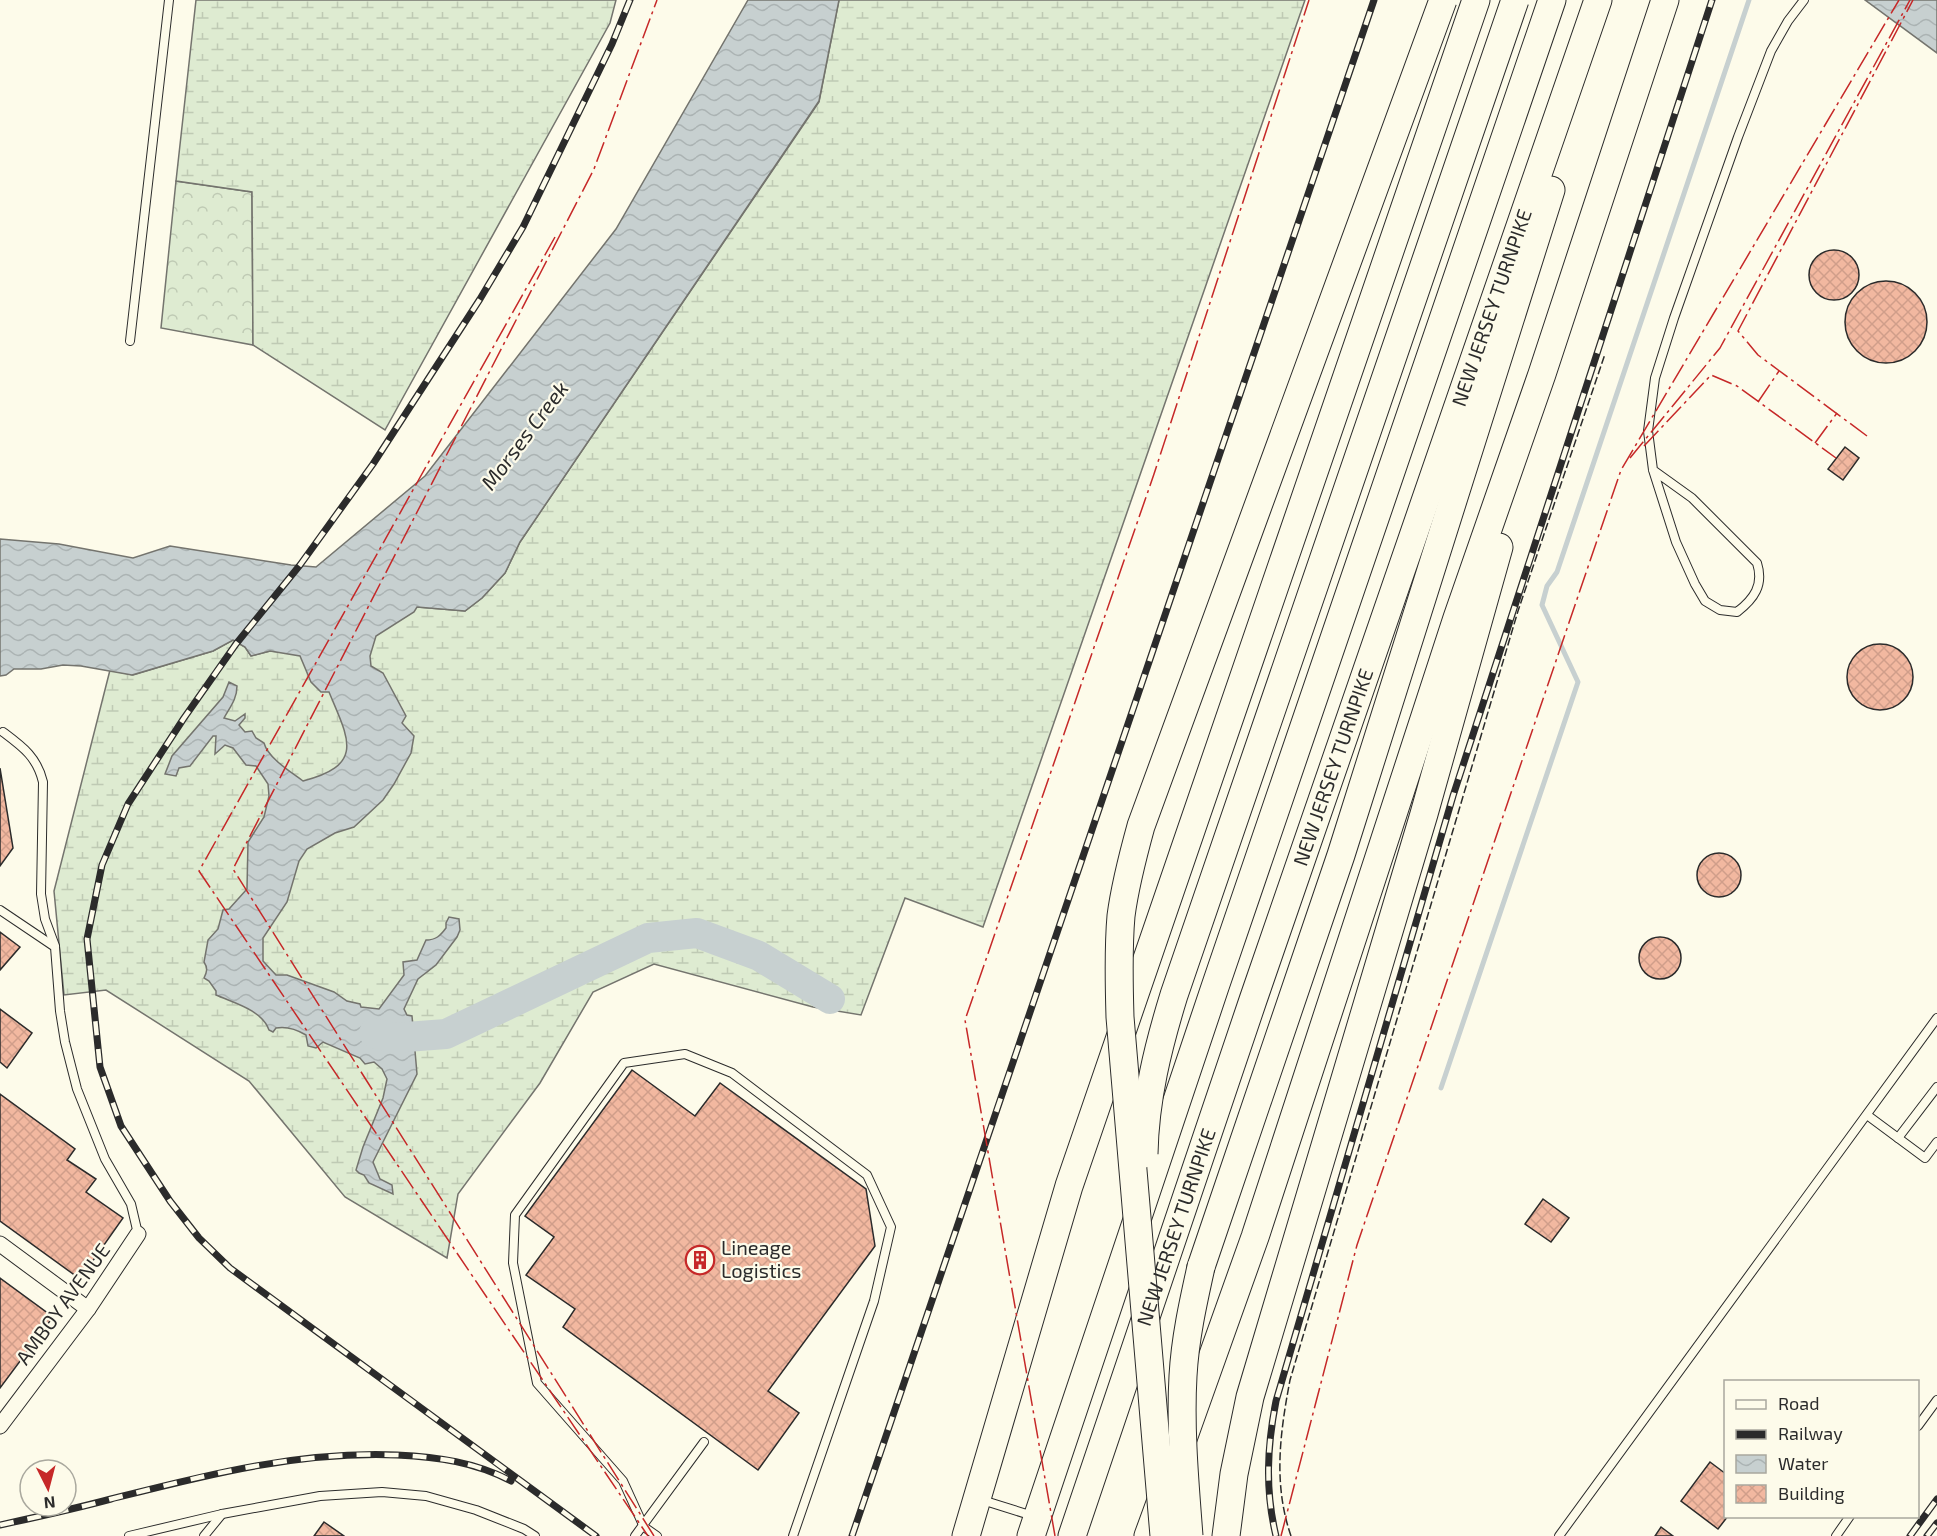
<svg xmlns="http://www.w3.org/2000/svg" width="1937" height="1536" font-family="'Exo 2',sans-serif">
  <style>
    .forest { fill: url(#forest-crowns); stroke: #74746e; stroke-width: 1.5 }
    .wetland { fill: url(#wetland-marsh); stroke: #74746e; stroke-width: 1.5 }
    .water { fill: url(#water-waves); stroke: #74746e; stroke-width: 1.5 }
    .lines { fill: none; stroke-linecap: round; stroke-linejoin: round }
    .stream { stroke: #c7d0d0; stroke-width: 5 }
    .river { stroke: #c7d0d0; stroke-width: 30 }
    .building { fill: url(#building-cross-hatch); stroke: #2b2b2b; stroke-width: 1.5 }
    .service-casing { stroke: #2b2b2b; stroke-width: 10 }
    .minor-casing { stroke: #2b2b2b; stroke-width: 17 }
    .motorway-casing { stroke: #2b2b2b; stroke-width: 29 }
    .service { stroke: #fdfbea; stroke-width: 8 }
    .minor { stroke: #fdfbea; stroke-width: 15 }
    .motorway { stroke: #fdfbea; stroke-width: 27 }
    .rail-casing { stroke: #2b2b2b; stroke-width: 7 }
    .rail { stroke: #fdfbea; stroke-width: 4.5; stroke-dasharray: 14; stroke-linecap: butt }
    .motorway-bridge-casing { stroke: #2b2b2b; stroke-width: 29; stroke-linecap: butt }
    .motorway-bridge { stroke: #fdfbea; stroke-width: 27 }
    .fence { stroke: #2b2b2b; stroke-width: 1.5; stroke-dasharray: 8 3; stroke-linecap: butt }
    .power { stroke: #c62828; stroke-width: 1.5; stroke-dasharray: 21 4.5 3 4.5; stroke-linecap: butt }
    .labels { text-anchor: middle; stroke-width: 4.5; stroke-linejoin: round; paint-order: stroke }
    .street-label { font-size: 20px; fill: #2b2b2b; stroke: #fdfbea }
    .poi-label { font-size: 20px; fill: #2b2b2b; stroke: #fdfbea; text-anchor: start }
    .water-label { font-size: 21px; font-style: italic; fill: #2b2b2b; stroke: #fdfbea }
  </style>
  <defs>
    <pattern id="forest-crowns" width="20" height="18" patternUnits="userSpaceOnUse" patternTransform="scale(1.5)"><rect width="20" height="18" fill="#deebd1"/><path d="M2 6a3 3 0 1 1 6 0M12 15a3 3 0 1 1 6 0" fill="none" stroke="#bfcab4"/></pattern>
    <pattern id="wetland-marsh" width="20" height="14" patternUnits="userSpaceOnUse" patternTransform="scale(1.5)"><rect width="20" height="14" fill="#deebd1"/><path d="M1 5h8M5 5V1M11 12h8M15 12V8" fill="none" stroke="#bfcab4"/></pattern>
    <pattern id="water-waves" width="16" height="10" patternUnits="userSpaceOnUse" patternTransform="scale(1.5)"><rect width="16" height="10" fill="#c7d0d0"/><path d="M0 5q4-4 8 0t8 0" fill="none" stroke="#abb3b3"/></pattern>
    <pattern id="building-cross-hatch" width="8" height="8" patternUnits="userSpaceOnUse" patternTransform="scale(1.5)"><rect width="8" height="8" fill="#f2b8a0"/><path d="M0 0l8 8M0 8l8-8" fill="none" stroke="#d09e8a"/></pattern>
  </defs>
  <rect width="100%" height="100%" fill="#fdfbea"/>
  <path class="forest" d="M176 181 252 192 253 345 161 328Z"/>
  <g class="wetland">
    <path d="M196 0H616L610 23 385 430 253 345 252 192 176 181Z"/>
    <path d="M839 0H1305L983 927 905 898 861 1015 813 1007 654 964 593 992 540 1083 458 1194 447 1258 345 1197 249 1081 106 990 64 995 54 891 110 670 133 675 213 651 233 640 245 647 251 656 270 651 281 652 417 607 465 611 482 598 505 573 520 542 819 102Z"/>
  </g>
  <g class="water">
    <path d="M748 0H839L819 101 520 542 505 573 482 598 465 611 417 607 414 612 376 636 370 656 371 666 383 673 406 716 402 723 414 736 411 753 394 784 383 800 354 827 335 833 307 849 299 861 287 902 263 938V961L276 975H287L334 992 347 1001 360 1004 361 1007 379 1009 404 975 403 962 417 960 426 940C436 940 440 936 446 928V923L449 917 459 919 460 930 457 937 436 965 418 979 404 1009 407 1015 412 1016 417 1074 373 1162 380 1179 392 1185 393 1194 369 1183 364 1175 359 1173 356 1170 363 1147 383 1098 387 1079 382 1069 374 1062 365 1064 360 1058 323 1042 316 1048 308 1046 306 1035C296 1029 287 1026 276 1028L273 1032 269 1030C262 1010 234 1003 216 995V991L209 981 204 978C207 972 208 968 204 962L208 940 218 929 223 910 229 909 247 889 248 842 264 817 269 796 268 784 256 766 246 765 233 748 225 745 215 754 216 736H213L190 766 179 768 176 776 165 774 172 756 223 697 229 682 237 686C237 699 230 707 224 718L235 721 245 714V718L239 725 245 732 252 731 256 738 264 743C268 758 291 772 303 781 366 765 348 738 329 692H321L311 682 300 656 270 651 251 656 245 647 233 640 213 651 132 675 81 666 63 665 41 669H14L6 675 0 676V539L59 544 133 558 170 546 291 565 316 567 425 476 616 229Z"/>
    <path d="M1865 0H1937V53Z"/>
  </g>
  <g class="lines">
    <path class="stream" d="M1441 1088 1578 682 1542 605 1547 586 1557 572 1749 0"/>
    <path class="river" d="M374 1033 393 1038 446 1034 648 938 697 933 759 956 830 999"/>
  </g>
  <g class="building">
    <circle cx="1834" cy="275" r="25"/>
    <circle cx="1886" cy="322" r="41"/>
    <path d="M1845 447 1859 458 1843 480 1828 469Z"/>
    <circle cx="1880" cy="677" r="33"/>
    <path d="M0 768 13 848 0 866Z"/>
    <circle cx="1719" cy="875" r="22"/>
    <path d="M0 932 20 947 0 970Z"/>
    <circle cx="1660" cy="958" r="21"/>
    <path d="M0 1009 32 1033 7 1068 0 1062Z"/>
    <path d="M632 1070 695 1116 720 1083 866 1189 875 1246 768 1391 799 1413 758 1470 563 1327 575 1309 526 1275 554 1237 525 1216Z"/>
    <path d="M0 1094 75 1149 67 1160 96 1179 86 1192 123 1218 80 1279 0 1221Z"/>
    <path d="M1543 1199 1569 1218 1551 1242 1525 1224Z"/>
    <path d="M0 1278 53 1317 0 1388Z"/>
    <path d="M1710 1462 1726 1474V1516H1728L1718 1529 1681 1501Z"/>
    <path d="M324 1522 344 1536H314Z"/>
    <path d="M1661 1527 1673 1536H1655Z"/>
  </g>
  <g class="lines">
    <g class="service-casing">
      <g id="service">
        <path d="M130 341 169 0"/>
        <path d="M1653 470 1692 498 1757 563C1764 585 1754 599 1737 612L1720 610 1705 601 1695 584 1676 542 1653 470 1648 431 1655 378 1674 318 1738 137 1771 51 1788 21 1804 0"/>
        <path d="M3 732C23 747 37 757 43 782L41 894 45 919 55 946"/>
        <path d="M0 910 55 947 60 1011 65 1042 77 1089 105 1159 131 1204 138 1234"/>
        <path d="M1867 1115 1925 1158 1937 1142"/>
        <path d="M1898 1138 1937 1087"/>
        <path d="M1918 1426 1937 1400"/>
        <path d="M982 1500 1033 1516"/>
        <path d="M129 1536 222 1514 320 1496 382 1492 426 1496 476 1510 524 1529 535 1536"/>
        <path d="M204 1536 222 1514"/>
        <path d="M635 1536 704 1442"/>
        <path d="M657 1536 644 1527 623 1481 537 1383 513 1263 515 1215 624 1063 685 1054 732 1073 867 1175 891 1227 874 1301 793 1536"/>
        <path d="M1559 1536 1937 1018"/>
        <path d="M1836 1536 1850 1516"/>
      </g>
    </g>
    <g class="minor-casing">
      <g id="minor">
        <path d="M0 1244 88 1309"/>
        <path d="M0 1426 88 1309 138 1234"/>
      </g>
    </g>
    <g class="motorway-casing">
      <g id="motorway">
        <path d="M1201 1267 1341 855 1551 190"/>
        <path d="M1183 1439 1255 1237 1457 618 1542 374 1665 0"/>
        <path d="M966 1536 1069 1186 1476 0"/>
        <path d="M1031 1536 1215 987 1552 0"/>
        <path id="s1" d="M1072 1536 1253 1000 1598 0"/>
        <path d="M1148 1536 1163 1495"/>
        <path d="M1226 1536 1234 1474 1250 1397 1424 814 1499 547"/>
      </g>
    </g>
    <use href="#service" class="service"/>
    <use href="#minor" class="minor"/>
    <use href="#motorway" class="motorway"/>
    <g class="rail-casing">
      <g id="rail">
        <path d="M0 1525C37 1517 74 1509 111 1499 206 1475 298 1451 397 1455 438 1457 475 1462 511 1481"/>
        <path d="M596 1536 230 1268 199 1238 170 1201 121 1126 100 1067 87 939 102 865 128 804 184 718 236 644 300 565 373 464 480 299 523 227 612 44 630 0"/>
        <path d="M852 1536 1374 0"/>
        <path d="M1276 1536C1265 1490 1267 1447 1276 1401L1453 796 1712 0"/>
        <path d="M1910 1536 1937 1499"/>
        <path d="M1927 1536 1937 1523"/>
      </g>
    </g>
    <use href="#rail" class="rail"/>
    <g class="motorway-bridge-casing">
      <g id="motorway-bridge">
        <path d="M1144 1154C1145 1099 1158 1047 1174 995L1515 0"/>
        <path d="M1164 1536 1120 1017C1119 984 1118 950 1121 916 1125 885 1133 855 1141 826L1443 0"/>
        <path d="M1189 1536C1185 1483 1180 1429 1183 1376 1185 1339 1193 1303 1201 1267"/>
      </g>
    </g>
    <use href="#motorway-bridge" class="motorway-bridge"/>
    <path class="fence" d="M1291 1536C1273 1484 1280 1433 1290 1380L1518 611 1605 354"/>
    <g class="power">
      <path d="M555 237 199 871 648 1536"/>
      <path d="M1758 402 1779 371"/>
      <path d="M1867 436 1758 355 1738 331 1913 0"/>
      <path d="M1815 443 1837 413"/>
      <path d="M1644 446 1711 375 1737 386 1836 458"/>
      <path d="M1630 458 1720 348 1910 0"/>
      <path d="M654 1536 233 869 594 169 657 0"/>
      <path d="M1055 1536 965 1020 1154 474 1309 0"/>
      <path d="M1281 1536 1357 1245 1621 470 1899 0"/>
    </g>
  </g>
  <defs>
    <g id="building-ring" transform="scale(1.5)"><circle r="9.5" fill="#fdfbea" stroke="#c62828" stroke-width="1.5"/><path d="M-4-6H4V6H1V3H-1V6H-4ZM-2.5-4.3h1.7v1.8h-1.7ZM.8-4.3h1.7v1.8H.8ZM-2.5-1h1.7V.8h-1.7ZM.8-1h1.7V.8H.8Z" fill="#c62828"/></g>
  </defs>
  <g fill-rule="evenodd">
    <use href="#building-ring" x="700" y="1260"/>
  </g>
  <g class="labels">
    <g class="street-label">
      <text dy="7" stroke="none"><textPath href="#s1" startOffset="1298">NEW JERSEY TURNPIKE</textPath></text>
      <text dy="7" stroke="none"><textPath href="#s1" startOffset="812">NEW JERSEY TURNPIKE</textPath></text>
      <text dy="7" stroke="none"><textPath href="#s1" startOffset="326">NEW JERSEY TURNPIKE</textPath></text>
      <text transform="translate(63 1304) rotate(-54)" y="7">AMBOY AVENUE</text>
    </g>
    <g class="poi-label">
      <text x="721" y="1255">Lineage<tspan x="721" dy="23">Logistics</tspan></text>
    </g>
    <g class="water-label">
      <text transform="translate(525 436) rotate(-53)" y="7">Morses Creek</text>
    </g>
  </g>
  <rect x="1724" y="1380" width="195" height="138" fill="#fdfbea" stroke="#a9a89e" stroke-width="1.5"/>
  <rect x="1736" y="1400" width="30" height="9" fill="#fdfbea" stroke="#a9a89e" stroke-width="1.5"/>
  <text x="1778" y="1410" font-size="18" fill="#2b2b2b">Road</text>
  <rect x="1736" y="1430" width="30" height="9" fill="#2b2b2b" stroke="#a9a89e" stroke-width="1.5"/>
  <text x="1778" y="1440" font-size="18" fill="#2b2b2b">Railway</text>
  <rect x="1736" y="1455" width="30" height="18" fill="url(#water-waves)" stroke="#a9a89e" stroke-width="1.5"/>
  <text x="1778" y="1470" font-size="18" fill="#2b2b2b">Water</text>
  <rect x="1736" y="1485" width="30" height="18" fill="url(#building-cross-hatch)" stroke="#a9a89e" stroke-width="1.5"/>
  <text x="1778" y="1500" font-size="18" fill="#2b2b2b">Building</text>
  <g transform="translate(48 1488) rotate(174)"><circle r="28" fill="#fdfbea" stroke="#a9a89e" stroke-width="1.5"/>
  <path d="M0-4.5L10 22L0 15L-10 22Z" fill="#c62828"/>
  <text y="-9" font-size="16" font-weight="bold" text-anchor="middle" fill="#2b2b2b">N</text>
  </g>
</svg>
